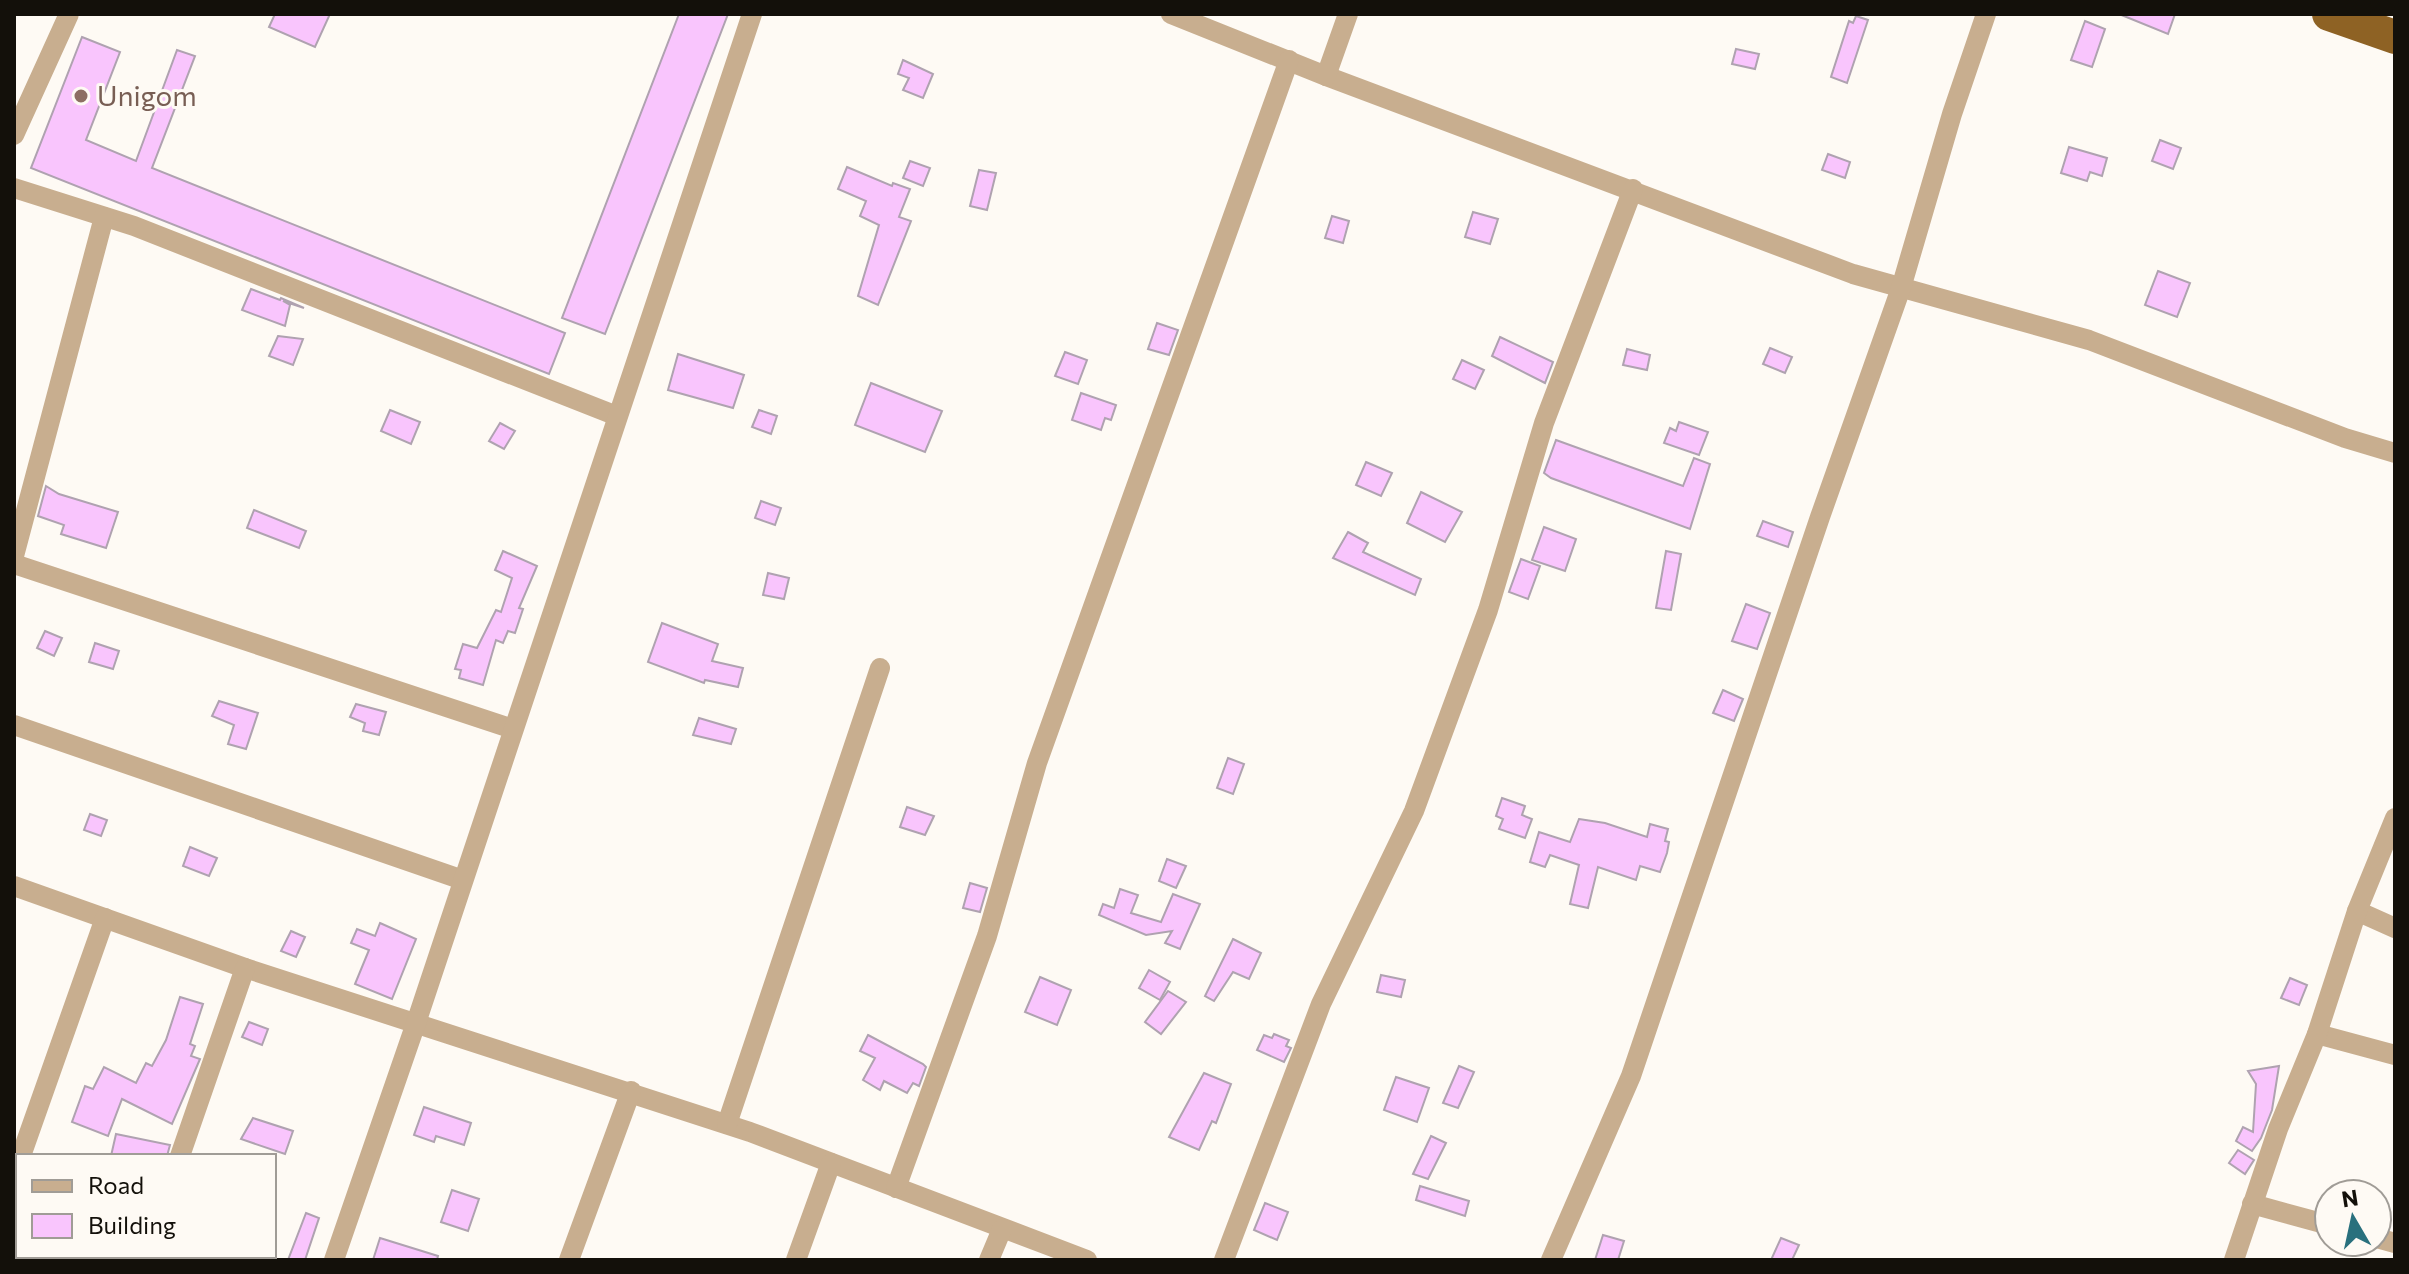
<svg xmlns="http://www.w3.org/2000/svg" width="2409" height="1274" font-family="Commissioner,sans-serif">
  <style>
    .building { fill: #f9c5fd; stroke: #afa2b0; stroke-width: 2 }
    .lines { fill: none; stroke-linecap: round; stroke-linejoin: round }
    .minor { stroke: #c8ae8f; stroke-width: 20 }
    .trunk { stroke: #8e6224; stroke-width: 34 }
    .education-dot { fill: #8d6e63; stroke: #fefaf4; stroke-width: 3 }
    .labels { text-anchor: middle; stroke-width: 6; stroke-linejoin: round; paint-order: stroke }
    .education-label { font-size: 28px; fill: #785e54; stroke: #fefaf4; text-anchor: start }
  </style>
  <rect width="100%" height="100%" fill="#fefaf4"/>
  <g class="building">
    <path d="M275 14H330L315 47 269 27Z"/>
    <path d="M679 14H728L605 334 562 318Z"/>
    <path d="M2119 14H2175L2168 34Z"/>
    <path d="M1856 16 1868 20 1847 83 1831 77 1849 21 1853 23Z"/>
    <path d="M2085 21 2105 29 2092 67 2071 60Z"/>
    <path d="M82 37 120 52 86 140 136 161 177 50 195 56 152 168 565 333 549 374 31 168Z"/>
    <path d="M1736 49 1759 54 1755 69 1732 64Z"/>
    <path d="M903 60 933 74 923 98 903 90 909 78 898 74Z"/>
    <path d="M2160 140 2181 148 2173 169 2152 161Z"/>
    <path d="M2069 147 2107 158 2102 176 2090 172 2087 181 2061 173Z"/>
    <path d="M1828 154 1850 162 1845 178 1822 170Z"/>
    <path d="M910 161 930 168 923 186 903 178Z"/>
    <path d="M847 167 892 186 893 183 910 189 899 217 911 221 878 305 858 296 879 225 860 216 866 201 838 189Z"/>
    <path d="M979 170 996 173 987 210 970 206Z"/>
    <path d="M1473 212 1498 219 1490 244 1465 237Z"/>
    <path d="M1332 216 1349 221 1343 243 1325 238Z"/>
    <path d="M2158 271 2190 283 2177 317 2145 305Z"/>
    <path d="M251 289 280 300 281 298 304 308 283 301 290 305 285 326 242 310Z"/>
    <path d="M1157 323 1178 330 1169 355 1148 349Z"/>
    <path d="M278 336 303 339 293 365 269 356Z"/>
    <path d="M1500 337 1553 362 1545 383 1492 356Z"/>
    <path d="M1770 348 1792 357 1785 373 1763 364Z"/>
    <path d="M1627 349 1650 355 1647 370 1623 365Z"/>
    <path d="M1065 352 1087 360 1078 384 1055 376Z"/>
    <path d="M678 354 744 375 733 408 668 390Z"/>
    <path d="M1462 360 1484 370 1475 389 1453 379Z"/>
    <path d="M871 383 942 411 925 452 855 425Z"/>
    <path d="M1081 393 1116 405 1111 420 1105 418 1101 430 1072 420Z"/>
    <path d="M390 410 420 422 411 444 381 431Z"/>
    <path d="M759 410 777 416 771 434 752 427Z"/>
    <path d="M1679 422 1708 432 1699 455 1664 443 1670 428 1676 431Z"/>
    <path d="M500 423 515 431 504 449 489 441Z"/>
    <path d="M1556 440 1683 486 1694 458 1710 464 1690 529 1551 478 1544 473Z"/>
    <path d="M1366 462 1392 473 1381 496 1356 485Z"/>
    <path d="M46 486 59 494 118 512 106 548 61 534 64 525 38 516Z"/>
    <path d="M1421 492 1462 512 1445 542 1407 523Z"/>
    <path d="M761 501 781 508 775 525 755 518Z"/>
    <path d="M254 510 306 531 299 548 247 528Z"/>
    <path d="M1763 521 1793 532 1788 547 1757 536Z"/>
    <path d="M1544 527 1576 539 1565 571 1532 560Z"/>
    <path d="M1348 532 1368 543 1363 552 1421 579 1415 595 1333 558Z"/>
    <path d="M503 551 537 566 519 608 523 609 515 633 508 631 503 643 496 640 483 685 459 678 461 670 455 669 463 644 477 648 496 610 501 612 512 578 495 570Z"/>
    <path d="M1666 551 1681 554 1671 610 1656 608Z"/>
    <path d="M1521 559 1540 566 1528 599 1509 592Z"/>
    <path d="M768 573 789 578 784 599 763 595Z"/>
    <path d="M1746 604 1770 613 1757 649 1732 641Z"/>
    <path d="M662 623 718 644 712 661 743 668 738 687 705 680 704 683 648 662Z"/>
    <path d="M45 631 62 638 54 656 37 648Z"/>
    <path d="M95 643 119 651 113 669 89 662Z"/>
    <path d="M1723 690 1743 699 1734 721 1713 713Z"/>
    <path d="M219 701 258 713 246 749 228 744 234 725 212 716Z"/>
    <path d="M356 704 386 712 379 735 363 731 365 723 350 717Z"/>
    <path d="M699 718 736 729 731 744 693 735Z"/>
    <path d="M1228 758 1244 764 1233 794 1217 788Z"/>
    <path d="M1502 798 1525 806 1522 815 1532 819 1525 838 1499 829 1503 819 1496 816Z"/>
    <path d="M907 807 934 816 925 835 900 827Z"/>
    <path d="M90 814 107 820 101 836 84 830Z"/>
    <path d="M1579 819 1605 823 1647 837 1650 824 1668 829 1665 841 1669 842 1667 853 1660 872 1640 866 1636 880 1598 867 1588 908 1570 904 1579 865 1550 855 1545 867 1530 862 1539 832 1570 842Z"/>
    <path d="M190 847 217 858 209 876 183 866Z"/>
    <path d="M1167 859 1186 866 1176 888 1159 881Z"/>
    <path d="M970 883 987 888 980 912 963 908Z"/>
    <path d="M1120 889 1138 895 1131 913 1161 922 1173 894 1200 904 1180 949 1165 943 1172 931 1146 935 1099 915 1103 904 1114 908Z"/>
    <path d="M380 923 416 939 392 999 355 984 369 950 351 943 357 929 375 936Z"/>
    <path d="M291 931 305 937 296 957 281 951Z"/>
    <path d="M1233 939 1261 953 1249 979 1233 972 1214 1001 1205 996Z"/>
    <path d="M1149 970 1170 982 1160 1000 1139 988Z"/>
    <path d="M1381 975 1405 980 1401 997 1377 992Z"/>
    <path d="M1040 977 1071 990 1057 1025 1025 1012Z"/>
    <path d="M2290 978 2307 985 2299 1005 2281 998Z"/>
    <path d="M1168 991 1186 1002 1161 1034 1145 1022Z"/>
    <path d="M180 997 203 1004 190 1044 195 1046 191 1056 200 1059 172 1124 122 1099 108 1136 72 1122 85 1086 93 1089 104 1067 136 1083 146 1063 152 1066 166 1040Z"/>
    <path d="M249 1022 268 1029 262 1045 242 1037Z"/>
    <path d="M1274 1034 1289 1040 1286 1046 1291 1048 1284 1062 1257 1050 1264 1035 1272 1038Z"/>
    <path d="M868 1035 923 1064 926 1067 919 1086 913 1083 907 1093 884 1081 880 1090 863 1080 875 1058 860 1051Z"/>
    <path d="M1459 1066 1474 1072 1458 1108 1443 1103Z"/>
    <path d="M2279 1066 2272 1110 2261 1138 2252 1151 2236 1141 2243 1127 2253 1132 2256 1084 2248 1071Z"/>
    <path d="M1204 1073 1231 1084 1216 1123 1212 1121 1199 1150 1169 1137Z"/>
    <path d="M1396 1077 1429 1088 1417 1122 1384 1110Z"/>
    <path d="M424 1107 471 1123 464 1145 436 1136 434 1142 414 1135Z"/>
    <path d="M253 1118 293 1131 285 1154 241 1139Z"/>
    <path d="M116 1134 170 1145 167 1156H111Z"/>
    <path d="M1431 1136 1446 1143 1428 1179 1413 1174Z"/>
    <path d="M2238 1150 2254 1160 2245 1174 2229 1163Z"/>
    <path d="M1420 1186 1469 1201 1465 1216 1416 1200Z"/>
    <path d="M452 1190 479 1199 468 1231 441 1222Z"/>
    <path d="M1265 1203 1288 1212 1277 1240 1254 1230Z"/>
    <path d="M306 1213 319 1218 305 1260H288Z"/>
    <path d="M1603 1235 1624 1241 1618 1260H1595Z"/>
    <path d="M380 1238 438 1256 437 1260H373Z"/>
    <path d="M1781 1238 1799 1245 1792 1260H1771Z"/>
  </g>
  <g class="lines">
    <g class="minor">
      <path d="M1171 14 1326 76 1853 274 2089 340 2345 438 2395 453"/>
      <path d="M1326 76 1348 14"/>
      <path d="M14 135 69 14"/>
      <path d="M14 188 134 226 617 416"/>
      <path d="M14 556 104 217"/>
      <path d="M14 564 513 729"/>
      <path d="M14 725 463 880"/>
      <path d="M14 886 245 968 750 1132 1087 1260"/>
      <path d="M2357 911 2395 928"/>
      <path d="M2317 1034 2395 1055"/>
      <path d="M727 1124 880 668"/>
      <path d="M21 1156 105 918"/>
      <path d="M180 1156 245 968"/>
      <path d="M896 1188 987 936 1037 763 1289 60"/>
      <path d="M2252 1204 2329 1225"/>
      <path d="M2377 1238 2395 1243"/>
      <path d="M144 1260 145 1256"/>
      <path d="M334 1260 416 1023 752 14"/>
      <path d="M569 1260 631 1091"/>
      <path d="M796 1260 831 1163"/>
      <path d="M989 1260 1002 1229"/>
      <path d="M1224 1260 1321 1004 1414 811 1488 610 1544 423 1633 189"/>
      <path d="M1551 1260 1631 1076 1820 517 1901 288 1952 114 1986 14"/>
      <path d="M2234 1260 2278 1129 2317 1034 2357 911 2395 818"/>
    </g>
    <path class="trunk" d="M2329 14 2395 37"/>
  </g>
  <circle class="education-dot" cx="81" cy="96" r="8"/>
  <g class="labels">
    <g class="education-label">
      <text x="97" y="106">Unigom</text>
    </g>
  </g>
  <rect width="2409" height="1274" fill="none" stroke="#13100a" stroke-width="32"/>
  <rect x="16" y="1154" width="260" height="104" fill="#fefaf4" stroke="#a09c96" stroke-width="2"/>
  <rect x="32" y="1180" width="40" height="12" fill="#c8ae8f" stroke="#a09c96" stroke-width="2"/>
  <text x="88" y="1194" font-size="24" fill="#13100a">Road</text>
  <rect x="32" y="1214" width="40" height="24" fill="#f9c5fd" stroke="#a09c96" stroke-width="2"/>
  <text x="88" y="1234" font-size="24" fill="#13100a">Building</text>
  <g transform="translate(2353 1218) rotate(351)"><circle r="38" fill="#fefaf4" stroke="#a09c96" stroke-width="2"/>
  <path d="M0-6L14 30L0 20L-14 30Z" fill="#29707d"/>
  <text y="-12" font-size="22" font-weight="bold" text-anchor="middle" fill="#13100a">N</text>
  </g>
</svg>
